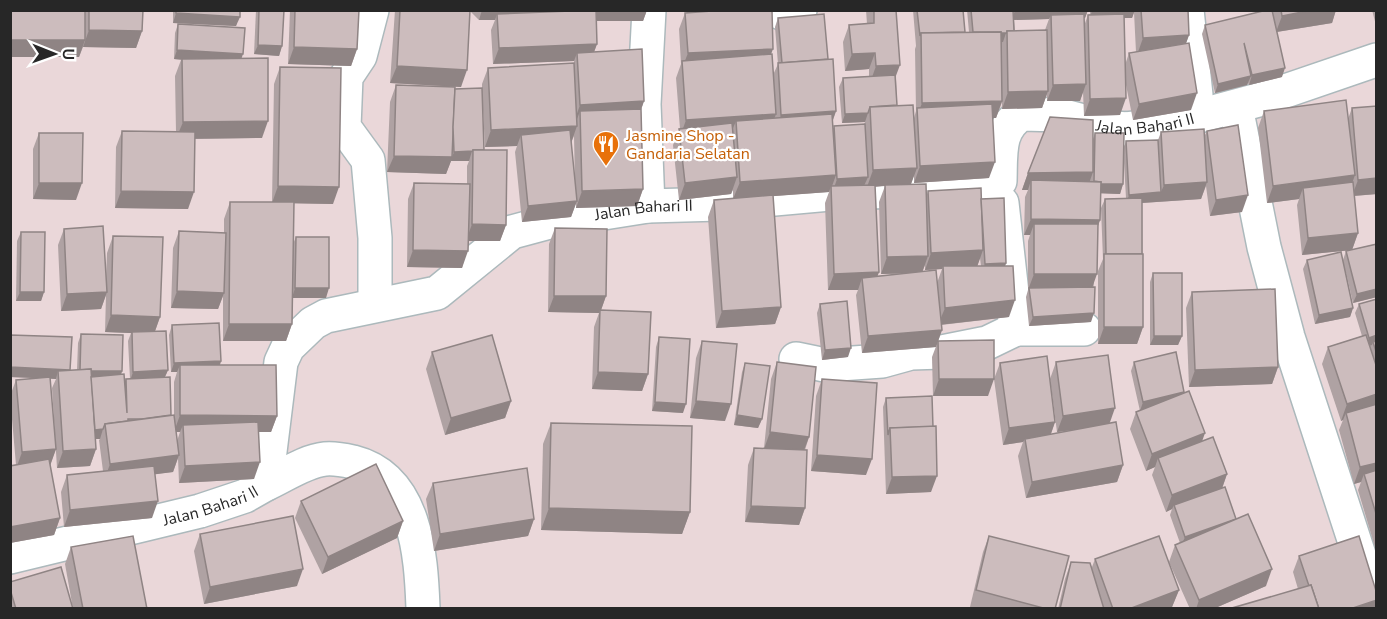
<svg xmlns="http://www.w3.org/2000/svg" width="1387" height="619" font-family="'Nunito Sans',sans-serif">
  <style>
    .lines { fill: none; stroke-linecap: round; stroke-linejoin: round }
    .street-casing { stroke: #acb9bc; stroke-width: 36 }
    .street { stroke: #fff; stroke-width: 33 }
    .wall { fill: #afa2a3; fill-rule: evenodd }
    .shaded-wall { fill: #8f8484 }
    .building { fill: #ccbcbd; stroke: #8f8484; stroke-width: 1.5 }
    .labels { text-anchor: middle; stroke-width: 4.5; stroke-linejoin: round; paint-order: stroke }
    .street-label { font-size: 16px; fill: #272727; stroke: #fff }
    .food-label { font-size: 16px; fill: #c56008; stroke: #fff; text-anchor: start }
  </style>
  <rect width="100%" height="100%" fill="#ead7d9"/>
  <g class="lines">
    <g class="street-casing">
      <g id="street">
        <path d="M372 10 360 56 346 77 344 127 368 160 375 238V305"/>
        <path d="M1187 10 1196 95"/>
        <path d="M781 13 800 10"/>
        <path d="M1236 107 1264 247 1288 337 1376 607"/>
        <path d="M1002 203 1016 329H1084"/>
        <path d="M648 206 644 104 649 10"/>
        <path d="M796 359 825 365 882 361 911 353 942 352 987 343 1016 329"/>
        <path d="M266 484C284 476 305 461 325 459 334 458 344 460 353 462 416 478 421 554 423 608"/>
        <path id="s1" d="M10 557 200 511 245 496 266 484 281 362 288 347 313 323 326 316 437 293 512 232 553 221 648 206 720 204 841 193 899 191 957 184 981 186 1000 181C1001 156 997 128 1022 114L1060 115 1106 127 1126 129 1169 124 1262 99 1376 60"/>
      </g>
    </g>
    <use href="#street" class="street"/>
  </g>
  <g class="wall">
    <path d="M10 10H143L142 31 136 48 83 47 79 57Z"/>
    <path d="M173 10H240L236 26 173 23Z"/>
    <path d="M256 10H284L282 46 279 56 254 54Z"/>
    <path d="M290 10H359L357 49 351 66 288 64Z"/>
    <path d="M395 10H647L643 21H596L597 44 594 52 644 101 641 110 643 189 637 206 576 208V203L571 217 522 222 515 152 517 146 485 147 482 91 484 150 506 225 500 241H469L462 268 407 267 408 199 414 183 467 184V166L469 161H451L446 174 387 172 390 102 396 85 455 89 482 88V84L488 68 574 63V61L493 64 491 30 495 20H479L470 11 461 87 390 83ZM574 136 575 185 571 143Z"/>
    <path d="M866 10H896V76L897 105 914 118 916 111 915 49 916 46 913 10H963L965 32H969L967 10H1088L1085 18H1084V26L1088 15 1090 14V10H1188L1189 35 1186 43 1191 110 1133 120 1125 80 1120 115 1084 116 1083 91 1080 101H1047V94L1042 108 1002 109V102L996 118H993L989 178 914 183V175L911 184 927 194 928 191 981 200 1006 263 1005 266 1009 317 941 325 942 330 936 347 862 353 856 295 858 290H828L825 203 829 192 773 196 781 307 775 324 716 328 708 217 714 200 733 199V190L731 194 679 200 673 145 680 129 676 78 681 64 679 29 685 13 771 55 773 75 778 64 775 27 778 18 828 60 836 111 833 120V128L864 124 865 122 842 123 839 87 843 78 869 76V69L845 71 843 42 849 25 867 24ZM1134 12 1136 52 1129 53 1125 65 1124 18H1132ZM1049 19 1045 30 1015 31 1014 20ZM885 186 879 202 881 274 910 273 877 276 879 272 875 187ZM980 258 981 266H977ZM925 265V270L942 269 937 283 922 272Z"/>
    <path d="M1267 10H1336L1332 23 1277 32 1282 77 1249 85 1248 83 1247 85 1215 93 1202 34 1205 25Z"/>
    <path d="M1372 10H1377V29Z"/>
    <path d="M178 24 241 58 262 138 195 139 188 209 115 208 116 147 122 131 176 132 175 76 181 60 174 59 175 33Z"/>
    <path d="M280 67 333 204 294 203 293 244 296 237 326 298H293L292 324 286 341H223V296L218 309 171 308 173 248 179 231 224 233V219L230 202H272L274 84Z"/>
    <path d="M1377 106V194L1354 196 1358 233 1352 250 1302 255 1297 205 1299 199 1267 203 1258 128 1264 111 1348 119 1352 108Z"/>
    <path d="M1207 131 1242 212 1210 216 1206 186 1201 199 1142 203 1143 327 1137 344H1098V271L1103 259 1101 208 1105 199 1126 198 1124 163 1123 184 1120 194 1100 193V220L1098 226 1091 322 1029 326 1026 297 1028 290V241L1030 235H1024L1025 197 1028 190H1022L1028 173 1093 139 1095 133 1124 147 1126 141 1158 140 1161 132 1204 137Z"/>
    <path d="M39 133 76 200 33 199V149Z"/>
    <path d="M555 228 606 296 601 310 648 374 642 391 592 389 594 327 599 313 548 312 549 244Z"/>
    <path d="M64 229 106 279 107 253 113 236 160 317 155 331 168 370 165 377 171 415H174V382L177 372H171L169 335 172 325 221 361 220 365 277 416 271 432H259L254 479 179 483 178 458 173 472 155 474 152 518 64 527 61 492 67 475 103 471 99 440 100 439H95L96 449 90 466 57 468 52 388 56 379 50 378 56 449 50 465 60 518 54 535 10 543V466L16 465 10 396 16 380 40 378 10 377 77 370 78 343 81 334 122 371 121 375 125 384 126 379H130L128 341 131 333 105 332 106 295 101 309 61 311 58 245ZM176 432H180L177 441Z"/>
    <path d="M21 232 44 292 41 301H16L17 241Z"/>
    <path d="M1377 241V297L1353 303 1345 268 1353 308 1350 317 1315 324 1303 269 1307 260H1343L1346 251 1376 244Z"/>
    <path d="M1153 273 1182 336 1178 345H1150V282Z"/>
    <path d="M1192 292 1278 367 1272 384 1189 387 1186 308Z"/>
    <path d="M1377 299V554L1358 490 1361 482 1354 484 1339 430 1343 420 1341 421 1322 364 1328 347 1362 336 1355 313 1359 304Z"/>
    <path d="M820 304 848 357 822 360 817 313Z"/>
    <path d="M659 337 683 413 652 411 656 347Z"/>
    <path d="M702 341 725 421 690 418 696 358Z"/>
    <path d="M938 341 988 396H933L932 357Z"/>
    <path d="M432 352 511 401 505 418 445 435 426 369Z"/>
    <path d="M777 362 809 437 805 450V508L799 525 745 522 748 465 754 448H764L771 379Z"/>
    <path d="M1056 362 1110 424 1123 465 1117 482 1026 498 1018 456 1023 442 1003 445 994 379 1000 363 1055 422 1051 434 1075 430 1057 432 1050 379Z"/>
    <path d="M1134 362 1184 392 1202 441 1227 474 1222 489 1266 586 1213 609H1190L1169 562 1175 545 1180 543 1170 515 1172 509 1166 512 1152 475 1155 467 1146 471 1130 429 1136 412 1140 411 1131 371Z"/>
    <path d="M745 363 762 419 758 428 734 425 742 372Z"/>
    <path d="M822 379 866 475 811 471 816 396Z"/>
    <path d="M886 398 933 427 931 492 886 494 883 407Z"/>
    <path d="M551 423 690 512 682 534 541 530 543 444Z"/>
    <path d="M433 483 534 519 528 536 434 551 426 499Z"/>
    <path d="M301 501 403 521 397 538 322 574 295 518Z"/>
    <path d="M200 534 297 586 204 604 194 551Z"/>
    <path d="M989 536 1055 609H975L970 607 983 552Z"/>
    <path d="M71 547 147 609H73L65 564Z"/>
    <path d="M1299 556 1377 594V605L1375 609H1231L1298 589 1293 572Z"/>
    <path d="M1095 559 1179 590 1172 607 1169 609H1058L1065 579 1071 562 1092 567Z"/>
    <path d="M10 582 73 609H10Z"/>
  </g>
  <g class="shaded-wall">
    <path d="M482 10H576L497 14 495 20H479Z"/>
    <path d="M580 10H647L643 21H576Z"/>
    <path d="M1015 10H1088L1085 18 1051 19V15L1049 19 1012 20Z"/>
    <path d="M1092 10H1135L1132 18H1090Z"/>
    <path d="M1312 10H1336L1332 23 1276 32 1282 16Z"/>
    <path d="M176 13 240 17 236 26 173 23Z"/>
    <path d="M89 30 142 31 136 48 83 47Z"/>
    <path d="M1006 33 1003 42 970 44 973 35Z"/>
    <path d="M1189 35 1183 52 1137 55 1143 38Z"/>
    <path d="M10 40H85L79 57H10Z"/>
    <path d="M597 44 591 60 577 53 574 61 493 64 499 48Z"/>
    <path d="M258 45 282 46 279 56 254 54Z"/>
    <path d="M294 47 357 49 351 66 288 64Z"/>
    <path d="M773 49 767 65 683 66 688 53Z"/>
    <path d="M177 50 243 54 240 63 174 59Z"/>
    <path d="M875 53 869 69 845 71 852 54Z"/>
    <path d="M900 65 894 81 870 83 876 66Z"/>
    <path d="M397 66 467 70 461 87 390 83Z"/>
    <path d="M1285 68 1282 77 1249 85 1252 75Z"/>
    <path d="M1251 76 1247 85 1215 93 1218 84Z"/>
    <path d="M1086 84 1080 101H1047L1053 85Z"/>
    <path d="M1048 91 1042 108 1002 109 1008 92Z"/>
    <path d="M1197 93 1191 110 1133 120 1139 104Z"/>
    <path d="M1126 98 1120 115 1084 116 1090 99Z"/>
    <path d="M644 101 638 118 580 111 576 122H574L580 105Z"/>
    <path d="M1002 101 996 118 918 119 917 116 922 103Z"/>
    <path d="M836 111 830 128 775 131 781 115Z"/>
    <path d="M868 113 865 122 842 123 845 114Z"/>
    <path d="M776 114 770 131 736 121 731 133 680 137 686 120Z"/>
    <path d="M268 121 262 138 176 139 183 122Z"/>
    <path d="M577 126 571 143 521 135 517 146 485 147 491 130Z"/>
    <path d="M472 151 469 161H451L446 174 387 172 394 156 452 157 454 152Z"/>
    <path d="M995 162 989 178 914 183 920 166Z"/>
    <path d="M917 168 911 184 867 187 873 170Z"/>
    <path d="M1093 172 1087 189 1031 180 1028 190H1022L1028 173Z"/>
    <path d="M836 175 831 189V186L829 192 733 199 740 182Z"/>
    <path d="M1355 175 1349 192 1303 188 1299 199 1267 203 1273 186Z"/>
    <path d="M737 177 731 194 679 200 685 183Z"/>
    <path d="M868 177 864 186 834 188 837 179Z"/>
    <path d="M1377 178V194L1352 196 1358 180Z"/>
    <path d="M1207 182 1201 199 1126 204 1129 195 1161 192 1164 185Z"/>
    <path d="M39 183H82L76 200 33 199Z"/>
    <path d="M1094 184H1123L1120 194 1091 193Z"/>
    <path d="M278 186 339 187 333 204 272 203Z"/>
    <path d="M643 189 637 206 576 208 582 191Z"/>
    <path d="M121 191 194 192 188 209 115 208Z"/>
    <path d="M1248 195 1242 212 1210 216 1216 200Z"/>
    <path d="M577 201 571 217 522 222 528 206Z"/>
    <path d="M1031 219 1100 220 1094 237 1034 224 1030 235H1024Z"/>
    <path d="M472 224 506 225 500 241H466Z"/>
    <path d="M1358 233 1352 250 1302 255 1308 238Z"/>
    <path d="M413 250 468 251 462 268 407 267Z"/>
    <path d="M983 250 977 267 943 266 942 269 925 270 931 253Z"/>
    <path d="M928 256 922 273 881 274 887 257Z"/>
    <path d="M1006 263 1003 273 981 274 985 264Z"/>
    <path d="M879 272 873 289 862 278 858 290H828L834 274Z"/>
    <path d="M1034 274H1097L1091 291 1029 288 1028 290Z"/>
    <path d="M295 288H329L326 298H292Z"/>
    <path d="M1377 289V297L1353 303 1357 294Z"/>
    <path d="M177 291 224 293 218 309 171 308Z"/>
    <path d="M20 292H44L41 301H16Z"/>
    <path d="M107 292 101 309 61 311 67 294Z"/>
    <path d="M554 296H606L600 313V310L599 313 548 312Z"/>
    <path d="M1015 300 1009 317 938 325 945 308Z"/>
    <path d="M781 307 775 324 716 328 722 311Z"/>
    <path d="M1353 308 1350 317 1315 324 1319 315Z"/>
    <path d="M1094 313 1091 322 1029 326 1033 317Z"/>
    <path d="M111 315 160 317 154 334 105 332Z"/>
    <path d="M229 324H292L286 341H223Z"/>
    <path d="M1104 327H1143L1137 344H1098Z"/>
    <path d="M942 330 936 347 862 353 868 336Z"/>
    <path d="M1377 335V343L1373 342 1372 345 1365 347 1369 338Z"/>
    <path d="M1154 336H1182L1178 345H1150Z"/>
    <path d="M851 348 848 357 822 360 825 350Z"/>
    <path d="M221 361 218 370 180 365 177 372H171L174 363Z"/>
    <path d="M10 367 70 370 67 379 58 371 56 379 10 377Z"/>
    <path d="M1278 367 1272 384 1189 387 1195 370Z"/>
    <path d="M168 370 164 379 130 381 133 372Z"/>
    <path d="M80 371H122L119 381 90 380Z"/>
    <path d="M598 372 648 374 642 391 592 389Z"/>
    <path d="M939 379H994L988 396H933Z"/>
    <path d="M1184 392 1181 401 1140 411 1143 402Z"/>
    <path d="M1377 394V408L1346 413 1343 420 1341 421 1347 404Z"/>
    <path d="M511 401 505 418 445 435 451 418Z"/>
    <path d="M696 401 731 404 725 421 690 418Z"/>
    <path d="M655 402 686 404 683 413 652 411Z"/>
    <path d="M1115 408 1109 425 1057 432 1063 416Z"/>
    <path d="M180 415 277 416 271 432H183V425L180 432H174Z"/>
    <path d="M737 415 762 419 758 428 734 425Z"/>
    <path d="M1055 422 1049 439H1025L1023 442 1003 445 1009 428Z"/>
    <path d="M103 429 100 439H90L94 430Z"/>
    <path d="M770 432 809 437 803 453 764 449Z"/>
    <path d="M1205 433 1199 450 1158 458 1155 467 1146 471 1152 454Z"/>
    <path d="M56 449 50 466 16 469 22 452Z"/>
    <path d="M96 449 90 466 57 468 63 451Z"/>
    <path d="M179 455 173 472 104 481 110 464Z"/>
    <path d="M817 455 872 459 866 475 811 471Z"/>
    <path d="M260 462 254 479 179 483 185 466Z"/>
    <path d="M1377 463V477L1364 474 1361 482 1354 484 1360 467Z"/>
    <path d="M1123 465 1117 482 1026 498 1032 482Z"/>
    <path d="M1227 474 1221 491 1174 505 1172 509 1166 512 1172 495Z"/>
    <path d="M937 476 931 492 886 494 892 477Z"/>
    <path d="M158 501 152 518 64 527 70 510Z"/>
    <path d="M751 506 805 508 799 525 745 522Z"/>
    <path d="M549 508 690 512 682 534 541 530Z"/>
    <path d="M60 518 54 535 10 543V527Z"/>
    <path d="M534 519 528 536 434 551 440 534Z"/>
    <path d="M1236 519 1181 546 1185 537Z"/>
    <path d="M403 521 397 538 322 574 328 557Z"/>
    <path d="M303 569 297 586 204 604 210 587Z"/>
    <path d="M1272 569 1266 586 1213 609H1196L1199 600Z"/>
    <path d="M1179 590 1172 607 1169 609H1129Z"/>
    <path d="M1377 600 1375 609H1350Z"/>
  </g>
  <g class="building">
    <rect x="10" y="10" width="75" height="30"/>
    <path d="M89 10H143L142 31 89 30Z"/>
    <path d="M176 10H240V17L176 13Z"/>
    <path d="M259 10H284L282 46 258 45Z"/>
    <path d="M295 10H359L357 49 294 47Z"/>
    <path d="M400 10H470L467 70 397 66Z"/>
    <path d="M596 10 597 44 499 48 497 14Z"/>
    <path d="M726 10H772L773 49 688 53 685 13Z"/>
    <path d="M874 10H896L900 65 876 66 875 53 852 54 849 25 874 23Z"/>
    <path d="M917 10H963L965 32 921 33 920 36Z"/>
    <path d="M971 10H1013L1014 31H1007V33H1001V32H973Z"/>
    <path d="M1141 10H1188L1189 35 1143 38Z"/>
    <path d="M1267 10H1272L1285 68 1252 75 1244 43 1251 76 1218 84 1205 25Z"/>
    <path d="M1281 10H1312L1282 16Z"/>
    <path d="M824 14 828 59 782 63 778 18Z"/>
    <path d="M1084 14 1086 84 1053 85 1051 15Z"/>
    <path d="M1124 14 1126 98 1090 99 1088 15Z"/>
    <path d="M178 24 245 28 243 54 177 50Z"/>
    <path d="M1047 30 1048 91 1008 92 1007 31Z"/>
    <path d="M1001 32 1002 101 922 103 921 33Z"/>
    <path d="M1189 43 1197 93 1139 104 1129 53Z"/>
    <path d="M642 49 644 101 580 105 577 53Z"/>
    <path d="M772 54 776 114 686 120 682 61Z"/>
    <path d="M268 58V121L183 122 182 59Z"/>
    <path d="M833 59 836 111 781 115 778 63Z"/>
    <path d="M574 63 577 126 491 130 488 68Z"/>
    <path d="M280 67 341 68 339 187 278 186Z"/>
    <path d="M895 75 897 105 870 107 868 113 845 114 843 78Z"/>
    <path d="M396 85 455 87 452 157 394 156Z"/>
    <path d="M482 88 484 150H473V151L454 152 453 127 455 89Z"/>
    <path d="M1346 100 1355 175 1273 186 1264 111Z"/>
    <path d="M992 104 995 162 920 166 917 108Z"/>
    <path d="M913 105 917 168 873 170 870 107Z"/>
    <path d="M1377 106V178L1358 180 1352 108Z"/>
    <path d="M641 109 643 189 582 191 580 111Z"/>
    <path d="M832 114 836 175 740 182 736 121Z"/>
    <path d="M1050 117 1093 120V172L1028 173Z"/>
    <path d="M732 123 737 177 685 183 679 129Z"/>
    <path d="M865 124 868 177 837 179 834 126Z"/>
    <path d="M1238 125 1248 195 1216 200 1207 131Z"/>
    <path d="M1204 129 1207 182 1164 185 1161 132Z"/>
    <path d="M570 130 577 201 528 206 521 135Z"/>
    <path d="M122 131 195 132 194 192 121 191Z"/>
    <path d="M39 133H83L82 183H39Z"/>
    <path d="M1095 133H1124L1123 184H1100L1101 182 1094 181Z"/>
    <path d="M1158 140 1161 192 1129 195 1126 141Z"/>
    <path d="M473 150H507L506 225 472 224Z"/>
    <path d="M1031 180 1101 182 1100 220 1031 219Z"/>
    <path d="M1353 182 1358 233 1308 238 1303 188Z"/>
    <path d="M414 183 470 184 468 251 413 250Z"/>
    <path d="M926 184 928 256 887 257 885 185Z"/>
    <path d="M875 185 879 272 834 274 831 186Z"/>
    <path d="M981 188 983 250 931 253 928 191Z"/>
    <path d="M773 195 781 307 722 311 714 200Z"/>
    <path d="M1004 198 1006 263 985 264 981 199Z"/>
    <path d="M1142 198V254H1106L1105 199Z"/>
    <path d="M230 202H294L292 324H229Z"/>
    <path d="M1034 224H1098L1097 274H1034Z"/>
    <path d="M103 226 107 292 67 294 64 229Z"/>
    <path d="M555 228 607 229 606 296H554Z"/>
    <path d="M179 231 226 233 224 293 177 291Z"/>
    <path d="M21 232H45L44 292H20Z"/>
    <path d="M113 236 163 237 160 317 111 315Z"/>
    <path d="M296 237H329V288H295Z"/>
    <path d="M1377 244V289L1357 294 1346 251Z"/>
    <path d="M1341 252 1353 308 1319 315 1307 260Z"/>
    <rect x="1104" y="254" width="39" height="73"/>
    <path d="M943 266H1013L1015 300 945 308Z"/>
    <path d="M936 270 942 330 868 336 862 278Z"/>
    <path d="M1153 273H1182V336H1154Z"/>
    <path d="M1095 287 1094 313 1033 317 1029 288Z"/>
    <path d="M1275 289 1278 367 1195 370 1192 292Z"/>
    <path d="M1377 299V335L1369 338 1359 304Z"/>
    <path d="M847 301 851 348 825 350 820 304Z"/>
    <path d="M600 310 651 312 648 374 598 372Z"/>
    <path d="M219 323 221 361 174 363 172 325Z"/>
    <path d="M166 331 168 370 133 372 132 332Z"/>
    <path d="M81 334 123 335 122 371H91V369L80 370Z"/>
    <path d="M10 335 72 337 70 370 10 367Z"/>
    <path d="M492 335 511 401 451 418 432 352Z"/>
    <path d="M1366 335 1377 368V394L1347 404 1328 347Z"/>
    <path d="M659 337 690 339 686 404 655 402Z"/>
    <path d="M994 340V379H939L938 341Z"/>
    <path d="M702 341 737 344 731 404 696 401Z"/>
    <path d="M1377 341V355L1373 342Z"/>
    <path d="M1176 352 1184 392 1143 402 1134 362Z"/>
    <path d="M1108 355 1115 408 1063 416 1056 362Z"/>
    <path d="M1047 356 1055 422 1009 428 1000 363Z"/>
    <path d="M777 362 816 367 809 437 770 432Z"/>
    <path d="M745 363 770 366 762 419 737 415Z"/>
    <path d="M180 365H276L277 416 180 415Z"/>
    <path d="M91 369 96 449 63 451 58 371Z"/>
    <path d="M124 374 127 413 126 379 170 377 171 415 142 419H128V421L105 424 103 429 95 430 91 377Z"/>
    <path d="M50 377 56 449 22 452 16 380Z"/>
    <path d="M822 379 877 383 872 459 817 455Z"/>
    <path d="M1189 391 1205 433 1152 454 1136 412Z"/>
    <path d="M932 396 933 427 890 428 888 435 886 398Z"/>
    <path d="M1377 404V463L1360 467 1346 413Z"/>
    <path d="M174 415 179 455 110 464 105 424Z"/>
    <path d="M258 422 260 462 185 466 183 425Z"/>
    <path d="M1116 422 1123 465 1032 482 1025 439Z"/>
    <path d="M551 423 692 426 690 512 549 508Z"/>
    <path d="M936 426 937 476 892 477 890 428Z"/>
    <path d="M1213 437 1227 474 1172 495 1158 458Z"/>
    <path d="M754 448 807 450 805 508 751 506Z"/>
    <path d="M49 459 60 518 10 527V466Z"/>
    <path d="M376 464 403 521 328 557 301 501Z"/>
    <path d="M154 466 158 501 70 510 67 475Z"/>
    <path d="M527 468 534 519 440 534 433 483Z"/>
    <path d="M1377 470V517L1364 474Z"/>
    <path d="M1225 487 1236 519 1185 537 1174 505Z"/>
    <path d="M1248 514 1272 569 1199 600 1175 545Z"/>
    <path d="M293 516 303 569 210 587 200 534Z"/>
    <path d="M133 536 147 609H83L71 547Z"/>
    <path d="M989 536 1069 556 1055 609H1047L976 590Z"/>
    <path d="M1159 536 1179 590 1129 609H1113L1095 559Z"/>
    <path d="M1359 536 1377 594V600L1350 609H1319L1311 585 1309 586 1299 556Z"/>
    <path d="M1071 562 1090 563 1104 609H1060Z"/>
    <path d="M61 567 73 609H16L10 589V582Z"/>
    <path d="M1311 585 1319 609H1231L1232 608Z"/>
  </g>
  <defs>
    <g id="restaurant-pin" transform="scale(1.35)"><path d="M0 17L-7.5 6A9.5 9.5 0 1 1 7.5 6Z" fill="#e8710a" stroke="#fff"/><path d="M-5-6h1v4h1v-4h1v4h1v-4h1v5L-1.5 .5V6h-2V.5L-5-1ZM5-6V6H3V1.5H1.5Q1.5-4 5-6Z" fill="#fff"/></g>
  </defs>
  <g fill-rule="evenodd">
    <use href="#restaurant-pin" x="606" y="144"/>
  </g>
  <g class="labels">
    <g class="street-label">
      <text dy="6" stroke="none"><textPath href="#s1" startOffset="1358">Jalan Bahari II</textPath></text>
      <text dy="6" stroke="none"><textPath href="#s1" startOffset="800">Jalan Bahari II</textPath></text>
      <text dy="6" stroke="none"><textPath href="#s1" startOffset="207">Jalan Bahari II</textPath></text>
    </g>
    <g class="food-label">
      <text x="626" y="141">Jasmine Shop -<tspan x="626" dy="18">Gandaria Selatan</tspan></text>
    </g>
  </g>
  <rect width="1387" height="619" fill="none" stroke="#272727" stroke-width="24"/>
  <g transform="translate(54 54) rotate(91)" stroke="#ffffff" stroke-width="4.5" paint-order="stroke">
  <path d="M0-4.5L10 22L0 15L-10 22Z" fill="#272727"/>
  <text y="-9" font-size="16" font-weight="bold" text-anchor="middle" fill="#272727">U</text>
  </g>
</svg>
